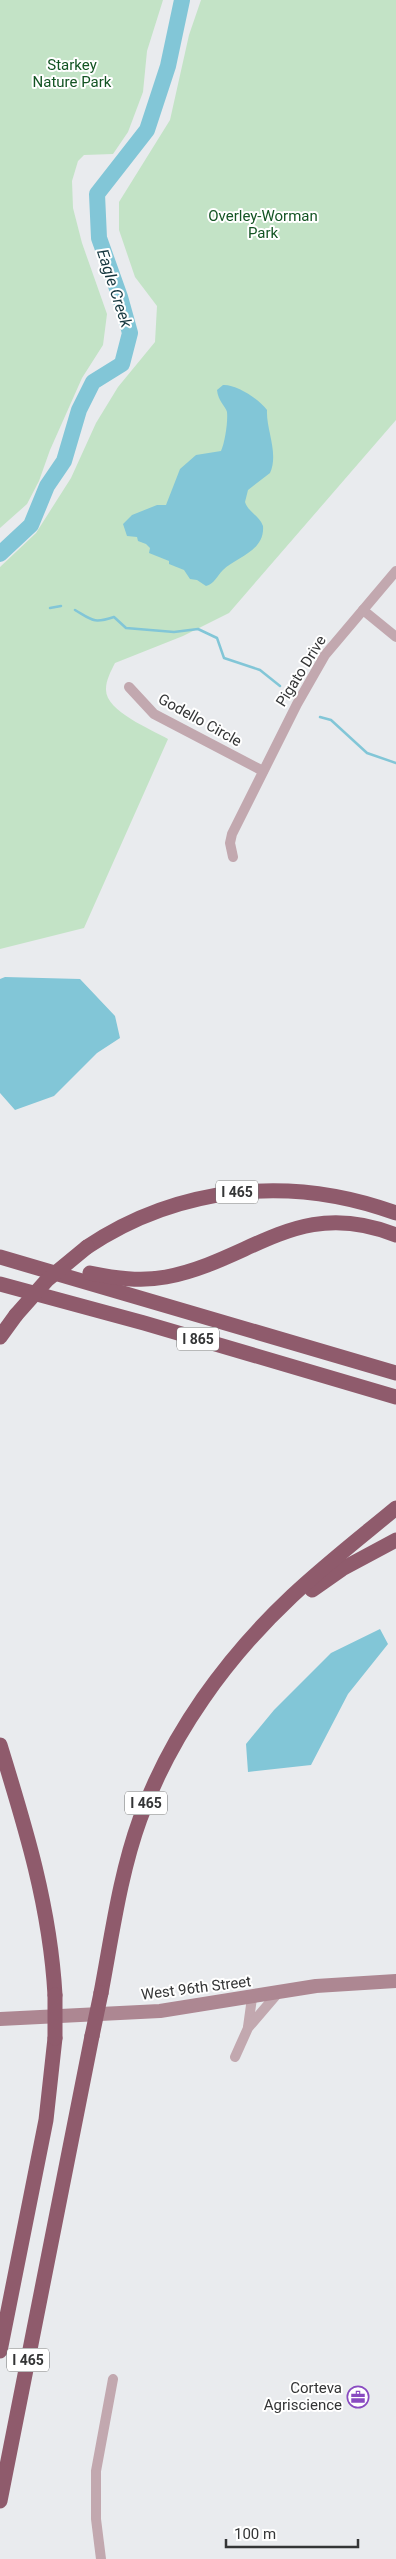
<svg xmlns="http://www.w3.org/2000/svg" width="396" height="2559" font-family="Roboto,sans-serif">
  <style>
    .green { fill: #c3e3c6 }
    .water { fill: #82c6d7 }
    .lines { fill: none; stroke-linecap: round; stroke-linejoin: round }
    .stream { stroke: #82c6d7; stroke-width: 2.5 }
    .river { stroke: #82c6d7; stroke-width: 16 }
    .street { stroke: #c2a8af; stroke-width: 10 }
    .secondary { stroke: #ad8792; stroke-width: 14 }
    .highway { stroke: #8f5b6c; stroke-width: 15 }
    .highway-bridge { stroke: #8f5b6c; stroke-width: 15 }
    .labels { text-anchor: middle; stroke-width: 4; stroke-linejoin: round; paint-order: stroke }
    .shield { fill: #fff; stroke: #717272; stroke-width: 1 }
    .shield-label { font-size: 14px; font-weight: bold; fill: #343536 }
    .park-label { font-size: 15px; fill: #135423; stroke: #fff }
    .street-label { font-size: 15px; fill: #343536; stroke: #fff }
    .poi-label { font-size: 15px; fill: #343536; stroke: #fff; text-anchor: end }
    .water-label { font-size: 16px; font-style: italic; fill: #16373f; stroke: #fff }
  </style>
  <rect width="100%" height="100%" fill="#e9ebee"/>
  <g class="green">
    <path d="M0 0H163L147 51 143 92 128 132 113 154 84 155 78 161 72 181 73 208 82 243 107 314 103 345 82 378 50 450 39 481 27 504 0 528Z"/>
    <path d="M201 0H396V420L229 613 183 636 115 663C111 671 106 680 106 689 105 711 151 729 168 739L84 928 0 949V567L36 533 71 478 96 423 118 387 155 342 157 306 135 277 119 230V202L170 120 189 35Z"/>
  </g>
  <g class="water">
    <path d="M223 385C236 384 259 399 267 410 266 430 279 453 270 473L248 490 245 502C248 512 259 515 263 526 265 551 237 557 223 570 217 576 214 584 206 586L197 580 190 579 184 570 169 564V561L149 553 150 548 146 544 138 541 137 537 127 536 123 524 132 515 157 505H166L180 469 196 455 221 451C225 442 228 422 227 412 226 407 218 401 217 390Z"/>
    <path d="M5 977 80 979 115 1016 120 1038 97 1053 54 1096 15 1110 0 1093V979Z"/>
    <path d="M380 1629 388 1644 348 1694 311 1765 248 1772 246 1744 274 1710 331 1653Z"/>
  </g>
  <g class="lines">
    <g class="stream">
      <path d="M50 608 61 606"/>
      <path d="M75 610C92 620 93 624 114 617L126 628 174 632 198 629 217 638 224 658 260 670 280 686"/>
      <path d="M320 717 331 720 367 753 396 763"/>
    </g>
    <path class="river" d="M0 554 31 525 47 486 64 461 79 410 93 382 122 364 130 333 120 297 99 238 97 194 147 130 168 66 182 0"/>
    <g class="street">
      <path d="M363 610 396 637"/>
      <path d="M129 687 154 714 263 771"/>
      <path d="M233 857 230 843 232 834 297 704 325 655 396 571"/>
      <path d="M248 2027 252 1998"/>
      <path d="M235 2057 248 2028 278 1993"/>
      <path d="M101 2559 96 2519V2471L113 2379"/>
    </g>
    <path class="secondary" d="M0 2019 160 2011 316 1986 396 1981"/>
    <g class="highway">
      <path d="M87 1247C180 1185 292 1175 396 1213"/>
      <path d="M0 1257 396 1373"/>
      <path d="M90 1273C115 1278 140 1282 166 1277 253 1260 298 1196 396 1235"/>
      <path d="M0 1284 144 1323 396 1397"/>
      <path d="M0 1337 16 1315"/>
      <path d="M312 1590 342 1569 396 1540"/>
      <path d="M0 1745C26 1829 50 1907 55 1995"/>
      <path d="M101 1993C112 1935 120 1874 140 1819 171 1734 226 1658 292 1596 325 1565 361 1537 396 1508"/>
      <path d="M0 2351 46 2120 55 2038"/>
      <path d="M0 2501 92 2036"/>
    </g>
    <g class="highway-bridge">
      <path d="M16 1315 47 1280 87 1247"/>
      <path d="M92 2036 101 1993"/>
      <path d="M55 2038V1995"/>
    </g>
  </g>
  <defs>
    <g id="office-ring" transform="scale(1.125)"><circle r="9.5" fill="#fff" stroke="#894bc1" stroke-width="1.5"/><path d="M-6-3h4V-5.5h4V-3h4V5H-6ZM-1-4.5V-3h2v-1.5ZM-6 0V1H6V0Z" fill="#894bc1"/></g>
  </defs>
  <g fill-rule="evenodd">
    <use href="#office-ring" x="358" y="2397"/>
  </g>
  <g class="labels">
    <g class="shield">
      <rect x="216" y="1180.5" width="42" height="23" rx="4"/>
      <rect x="177" y="1327.5" width="42" height="23" rx="4"/>
      <rect x="125" y="1791.5" width="42" height="23" rx="4"/>
      <rect x="7" y="2348.5" width="42" height="23" rx="4"/>
    </g>
    <g class="shield-label">
      <text x="237" y="1197">I 465</text>
      <text x="198" y="1344">I 865</text>
      <text x="146" y="1808">I 465</text>
      <text x="28" y="2365">I 465</text>
    </g>
    <g class="park-label">
      <text x="72" y="70">Starkey<tspan x="72" dy="17">Nature Park</tspan></text>
      <text x="263" y="221">Overley-Worman<tspan x="263" dy="17">Park</tspan></text>
    </g>
    <g class="street-label">
      <text transform="translate(301 671) rotate(-58)" y="5">Pigato Drive</text>
      <text transform="translate(200 720) rotate(29)" y="5">Godello Circle</text>
      <text transform="translate(196 1988) rotate(-7)" y="5">West 96th Street</text>
    </g>
    <g class="poi-label">
      <text x="342" y="2393">Corteva<tspan x="342" dy="17">Agriscience</tspan></text>
    </g>
    <g class="water-label">
      <text transform="translate(115 288) rotate(72)" y="6">Eagle Creek</text>
    </g>
  </g>
  <path d="M226 2539v8h132v-8" fill="none" stroke="#343536" stroke-width="2.5"/>
  <text x="234" y="2539" font-size="15" fill="#343536" stroke="#ffffff" stroke-width="4" paint-order="stroke">100 m</text>
</svg>
